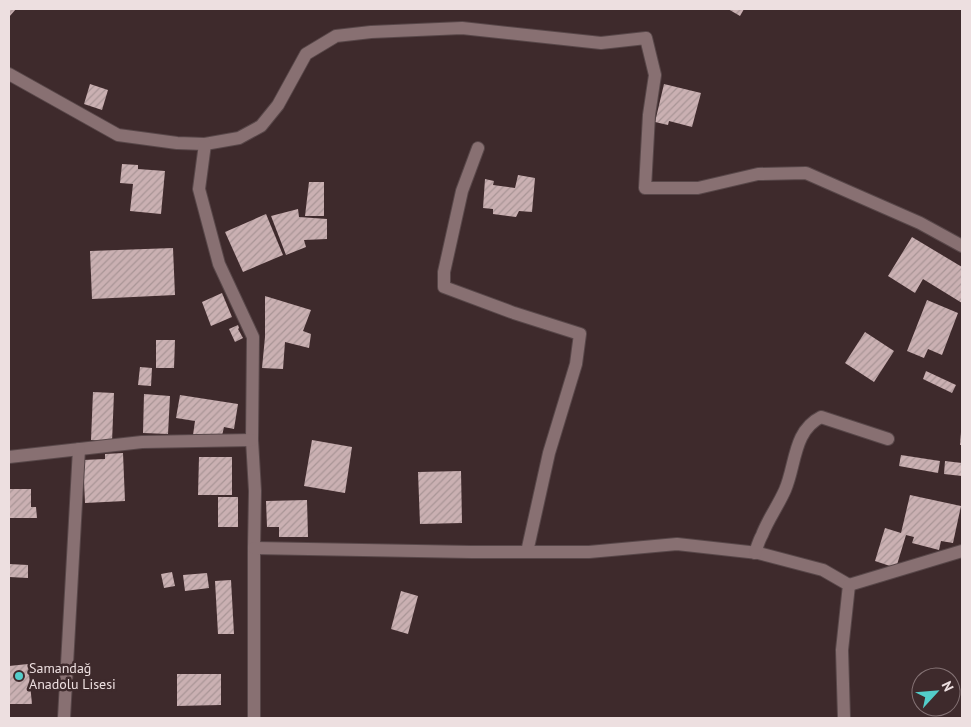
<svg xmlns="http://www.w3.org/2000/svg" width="971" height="727" font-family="'PT Sans',sans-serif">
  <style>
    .building { fill: url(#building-hatch) }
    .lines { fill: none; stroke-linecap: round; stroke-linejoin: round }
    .minor-casing { stroke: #584749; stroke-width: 14 }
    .minor { stroke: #887072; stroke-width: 12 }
    .poi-dot { fill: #53cdca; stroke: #3e2a2c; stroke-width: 2 }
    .labels { text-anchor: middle; stroke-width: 5; stroke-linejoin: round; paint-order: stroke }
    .poi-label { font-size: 14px; fill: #eddfe0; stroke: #3e2a2c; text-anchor: start }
  </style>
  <defs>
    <pattern id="building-hatch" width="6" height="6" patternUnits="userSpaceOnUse" patternTransform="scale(1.25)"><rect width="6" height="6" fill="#cab0b2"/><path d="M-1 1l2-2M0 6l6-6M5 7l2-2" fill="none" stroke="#a99596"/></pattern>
  </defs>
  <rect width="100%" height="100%" fill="#3e2a2c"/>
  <g class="building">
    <path d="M9 9H16L9 17Z"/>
    <path d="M728 9H744L740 16Z"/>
    <path d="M90 84 108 90 102 110 84 104Z"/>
    <path d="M664 84 701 93 692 127 669 121 668 125 655 122Z"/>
    <path d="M122 164 138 165V169L165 171 161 214 130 211 133 184 120 183Z"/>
    <path d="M518 175 535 178 532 212 519 211 516 217 493 214V209L483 208 485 179 494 181 493 185 515 188Z"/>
    <path d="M309 182H324V216H305Z"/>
    <path d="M298 209 299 217 327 219V239L304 240 306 247 286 255 271 216Z"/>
    <path d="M266 214 283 255 243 272 225 232Z"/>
    <path d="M912 237 962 267V303L923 279 915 293 888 276Z"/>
    <path d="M173 248 175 295 92 299 90 251Z"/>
    <path d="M222 293 232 317 211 326 202 302Z"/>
    <path d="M265 296 311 310 303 331 311 334 309 348 285 342 283 369 262 368 265 337Z"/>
    <path d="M927 300 958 313 942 355 928 349 924 358 907 351Z"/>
    <path d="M238 325 239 328 238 329 243 338 235 342 229 329Z"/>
    <path d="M865 332 894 351 874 382 845 363Z"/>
    <path d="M156 340H175L174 368H156Z"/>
    <path d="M140 367 152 368 151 386 138 385Z"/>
    <path d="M926 371 956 385 952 393 923 379Z"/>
    <path d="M93 392 114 393 112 442 91 440Z"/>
    <path d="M144 394 170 396 168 434 143 433Z"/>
    <path d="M180 395 238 404 234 429 224 427 221 440 193 435 195 421 176 418Z"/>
    <path d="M961 432 962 433V445H960Z"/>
    <path d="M312 440 352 447 345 493 304 486Z"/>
    <path d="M123 453 125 501 85 503 83 460 105 459V454Z"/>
    <path d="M901 455 940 461 938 473 899 466Z"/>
    <path d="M199 457H232V495H198Z"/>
    <path d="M945 461 962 463V476L944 474Z"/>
    <path d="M461 471 462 523 420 524 418 472Z"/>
    <path d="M9 489H31V507H36L37 518H9Z"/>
    <path d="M910 495 961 506 953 543 941 541 939 550 912 543 914 537 906 535 896 568 875 561 885 528 901 533Z"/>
    <rect x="218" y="497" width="20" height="30"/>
    <path d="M307 500 308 537H279V527H267L266 501Z"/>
    <path d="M9 564 28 565V578L9 577Z"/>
    <path d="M172 572 175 586 164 588 161 574Z"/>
    <path d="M207 573 209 588 185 591 183 575Z"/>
    <path d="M231 580 234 634H218L215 581Z"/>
    <path d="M401 591 418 596 408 634 391 629Z"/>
    <path d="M28 664 32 704H9V666Z"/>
    <path d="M177 674H221V705L177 706Z"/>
  </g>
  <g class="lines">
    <g class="minor-casing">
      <g id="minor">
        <path d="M9 74 118 135 177 143 205 144 239 138 261 126 278 105 306 54 336 36 371 32 462 28 601 43 646 38 655 75 649 115 645 188H698L758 174 806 173 920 223 962 246"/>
        <path d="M205 144 199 189 219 264 253 337 252 440 255 491 254 548V718"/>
        <path d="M478 148 462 191 444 272V287L514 313 580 334 576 364 549 453 527 552"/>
        <path d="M9 457 142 442 252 440"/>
        <path d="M254 548 471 552H589L677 544 758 553 823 570 849 585 842 650 844 718"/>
        <path d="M755 553C757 547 759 540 762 535 768 519 778 506 785 490 796 465 793 431 821 417L888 439"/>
        <path d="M849 585 962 551"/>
        <path d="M64 718 79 449"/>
      </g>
    </g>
    <use href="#minor" class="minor"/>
  </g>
  <circle class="poi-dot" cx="19" cy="676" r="5"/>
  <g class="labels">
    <g class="poi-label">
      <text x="29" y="673">Samandağ<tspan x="29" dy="16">Anadolu Lisesi</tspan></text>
    </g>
  </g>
  <rect width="971" height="727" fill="none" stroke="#eddfe0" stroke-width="20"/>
  <g transform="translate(936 692) rotate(64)"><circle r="24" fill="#3e2a2c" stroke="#847274"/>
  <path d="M0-4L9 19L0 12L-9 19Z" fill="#53cdca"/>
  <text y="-8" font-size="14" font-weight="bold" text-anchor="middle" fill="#eddfe0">N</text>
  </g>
</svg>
